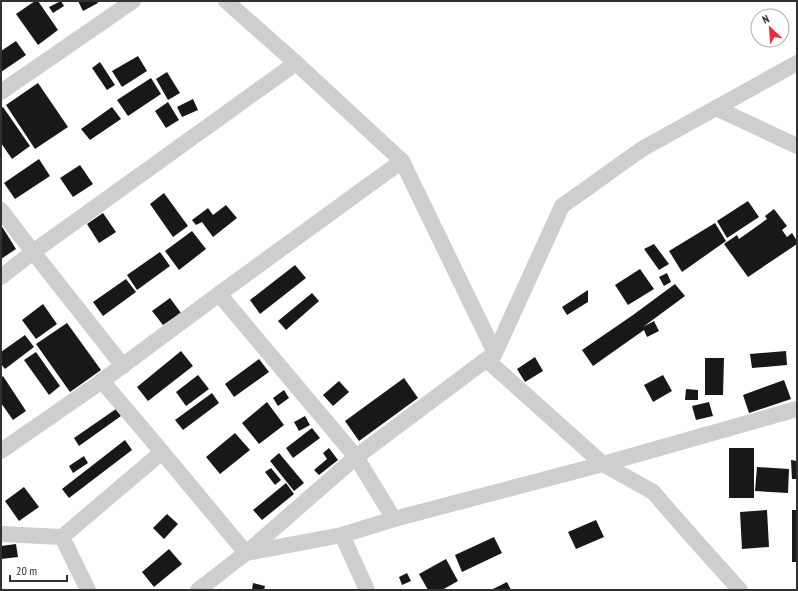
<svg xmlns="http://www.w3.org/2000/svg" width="798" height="591" font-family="'PT Sans Narrow',sans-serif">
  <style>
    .building { fill: #181818 }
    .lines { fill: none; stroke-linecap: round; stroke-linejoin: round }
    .street { stroke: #cecece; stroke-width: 16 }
  </style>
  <rect width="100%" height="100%" fill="#fff"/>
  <g class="building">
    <path d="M35 1H38L58 30 38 45 16 14Z"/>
    <path d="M61 1 64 6 53 13 49 7Z"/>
    <path d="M78 1H97L98 3 83 11Z"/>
    <path d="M16 41 26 55 1 72V51Z"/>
    <path d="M138 56 147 71 122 87 112 71Z"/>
    <path d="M100 62 115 85 107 90 92 68Z"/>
    <path d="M167 72 180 93 168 100 156 79Z"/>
    <path d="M151 78 161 94 128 116 117 100Z"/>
    <path d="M38 83 68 127 35 149 6 105Z"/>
    <path d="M193 99 198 110 182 117 177 107Z"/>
    <path d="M168 102 179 120 166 128 155 111Z"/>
    <path d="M3 107 30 146 12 159 1 143V108Z"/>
    <path d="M112 107 121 119 90 140 81 129Z"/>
    <path d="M39 159 50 176 15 199 4 183Z"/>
    <path d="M80 165 93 184 73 197 60 178Z"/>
    <path d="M164 193 188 226 173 237 150 204Z"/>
    <path d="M748 201 759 217 727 238 717 221Z"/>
    <path d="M226 205 237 218 213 237 202 222 196 225 192 220 208 208 213 215Z"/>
    <path d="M774 209 787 226 782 230 787 237 792 233 797 241V244L748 277 724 244 737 235 739 239 767 219 765 216Z"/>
    <path d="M103 213 116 232 99 243 87 224Z"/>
    <path d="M715 223 726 241 682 272 669 251Z"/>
    <path d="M1 225 16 249 1 259Z"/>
    <path d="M192 231 206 249 179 270 165 251Z"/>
    <path d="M654 244 669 264 659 270 644 249Z"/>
    <path d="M160 252 170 266 137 290 127 275Z"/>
    <path d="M295 265 306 278 260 314 250 300Z"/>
    <path d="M640 269 654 289 628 305 615 285Z"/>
    <path d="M667 273 671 282 664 286 659 277Z"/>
    <path d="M126 279 136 292 103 316 93 302Z"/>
    <path d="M675 284 685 296 643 327 654 321 659 331 647 337 644 330 593 366 582 350 633 315Z"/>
    <path d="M588 290V302L567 315 562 307Z"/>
    <path d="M312 293 319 301 286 330 278 321Z"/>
    <path d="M170 298 181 313 163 325 152 311Z"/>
    <path d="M43 304 57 324 36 339 22 320Z"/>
    <path d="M67 323 101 370 70 392 36 344Z"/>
    <path d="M25 335 34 347 5 369 1 364V352Z"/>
    <path d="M181 351 193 366 148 401 137 387Z"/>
    <path d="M786 351 787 365 752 368 750 354Z"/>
    <path d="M36 352 60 386 49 395 24 360Z"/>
    <path d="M535 357 543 371 525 382 517 369Z"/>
    <path d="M705 358H724L723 395H705Z"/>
    <path d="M259 359 269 372 234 397 225 384Z"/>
    <path d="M198 375 209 389 186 406 176 392Z"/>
    <path d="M663 375 672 391 653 402 644 385Z"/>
    <path d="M3 376 26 411 13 420 1 403V378Z"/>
    <path d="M404 378 418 398 359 441 345 421Z"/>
    <path d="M784 380 791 399 749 413 743 395Z"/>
    <path d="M339 381 349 392 333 406 323 395Z"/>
    <path d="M686 389 698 390V400H685Z"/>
    <path d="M284 390 289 398 278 406 273 398Z"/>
    <path d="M212 393 219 403 183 430 175 420Z"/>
    <path d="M267 402 284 425 259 444 242 423Z"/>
    <path d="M709 402 713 416 696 420 692 406Z"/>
    <path d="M116 409 121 416 79 446 74 438Z"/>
    <path d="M305 416 310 425 299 431 294 422Z"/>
    <path d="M312 428 320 438 293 458 286 448Z"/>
    <path d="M235 433 250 450 220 474 206 457Z"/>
    <path d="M125 440 132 450 69 498 62 489Z"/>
    <path d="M329 448 338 460 319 475 314 470 327 459 323 453Z"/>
    <rect x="729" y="448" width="25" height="50"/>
    <path d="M279 453 304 483 294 491 270 461Z"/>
    <path d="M84 456 88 463 73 473 69 466Z"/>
    <path d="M791 460 797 461V479H792Z"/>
    <path d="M757 467 789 469 788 493 755 491Z"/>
    <path d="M271 468 281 480 275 485 265 472Z"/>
    <path d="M286 483 294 494 262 520 253 510Z"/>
    <path d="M24 487 39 507 19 521 5 501Z"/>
    <path d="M767 510 769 547 742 549 740 512Z"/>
    <rect x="792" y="510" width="5" height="52"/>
    <path d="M167 514 178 524 164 539 153 528Z"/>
    <path d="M596 520 604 537 576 549 568 532Z"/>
    <path d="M494 537 502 553 462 572 455 555Z"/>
    <path d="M16 544 18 557 1 559V546Z"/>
    <path d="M169 549 182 564 154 587 142 572Z"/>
    <path d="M446 559 458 581 442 590H428L419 574Z"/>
    <path d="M407 573 411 581 402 585 399 577Z"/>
    <path d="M507 582 511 590H491Z"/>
    <path d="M253 583 265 586 264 590H252Z"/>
  </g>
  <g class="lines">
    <g class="street">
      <path d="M226 1 296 63 402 161 495 353 489 362 603 464 653 492 694 539 740 590"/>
      <path d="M1 92 133 1"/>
      <path d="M716 108 797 146"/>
      <path d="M1 210 33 252 123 366"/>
      <path d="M1 277 33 252 296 63"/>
      <path d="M219 294 356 457 394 519"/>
      <path d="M102 381 162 452 246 553 342 535 394 519 603 464 797 409"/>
      <path d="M1 451 102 381 219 294 402 161"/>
      <path d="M1 534 62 537 162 452"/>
      <path d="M342 535 367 590"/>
      <path d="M62 537 88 590"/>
      <path d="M198 590 246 553 356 457 495 353 562 206 642 149 797 63"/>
    </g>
  </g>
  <rect width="798" height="591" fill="none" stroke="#313131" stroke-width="4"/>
  <g transform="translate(770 28) rotate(334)"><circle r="19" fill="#ffffff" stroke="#adadad"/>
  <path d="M0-3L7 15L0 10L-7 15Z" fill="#f12b35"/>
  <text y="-6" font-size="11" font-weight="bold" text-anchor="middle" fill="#313131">N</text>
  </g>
  <path d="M10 575v6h57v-6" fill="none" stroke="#313131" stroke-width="2"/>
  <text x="16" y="575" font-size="12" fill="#313131" stroke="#ffffff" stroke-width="3" paint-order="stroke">20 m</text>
</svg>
